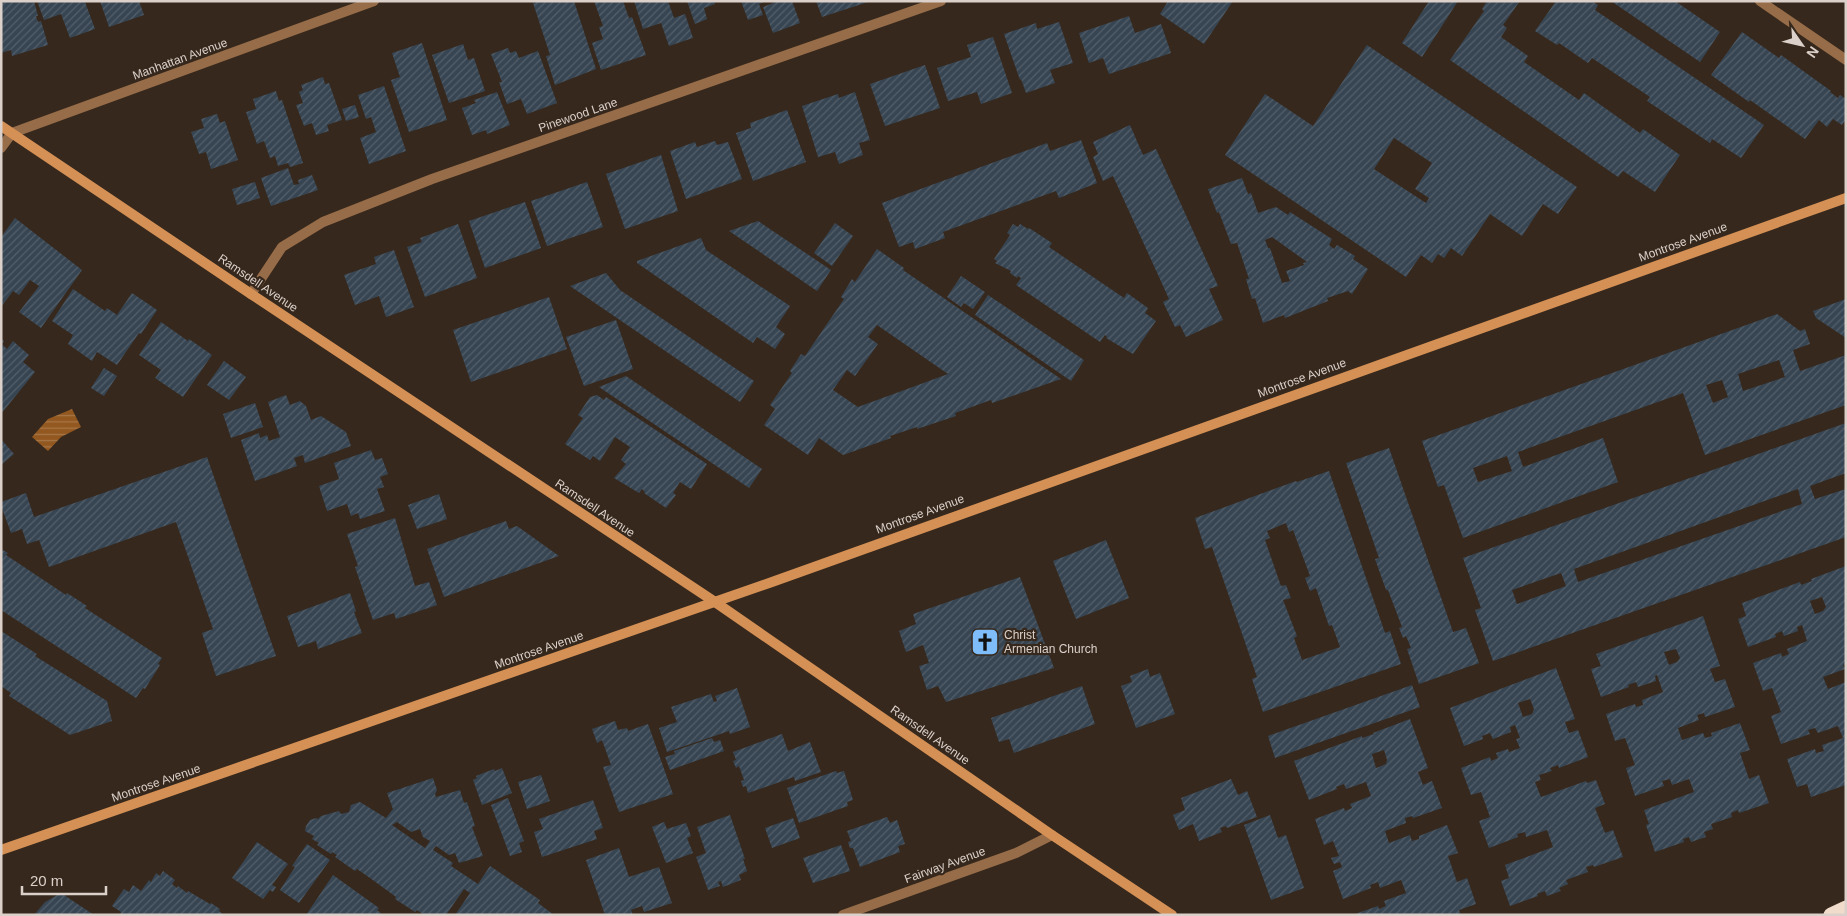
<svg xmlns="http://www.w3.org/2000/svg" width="1847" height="916" font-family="Helvetica,sans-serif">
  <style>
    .water { fill: url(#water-rules) }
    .building { fill: url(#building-hatch); fill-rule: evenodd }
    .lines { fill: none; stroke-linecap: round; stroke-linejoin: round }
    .street { stroke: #976c49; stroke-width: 10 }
    .secondary { stroke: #d49055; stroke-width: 10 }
    .highway { stroke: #f1dccb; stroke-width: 15 }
    .labels { text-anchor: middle; stroke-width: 4.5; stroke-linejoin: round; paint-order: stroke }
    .street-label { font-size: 12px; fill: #dbd1ca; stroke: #36281c }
    .poi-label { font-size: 12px; fill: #dbd1ca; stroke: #36281c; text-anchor: start }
  </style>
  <defs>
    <pattern id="water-rules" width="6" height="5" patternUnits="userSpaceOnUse" patternTransform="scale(1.25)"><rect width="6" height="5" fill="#93581f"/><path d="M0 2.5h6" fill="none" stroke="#a67749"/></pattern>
    <pattern id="building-hatch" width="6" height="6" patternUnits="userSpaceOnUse" patternTransform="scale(1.25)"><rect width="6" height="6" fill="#374553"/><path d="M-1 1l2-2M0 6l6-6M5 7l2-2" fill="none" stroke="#535f6a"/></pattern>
  </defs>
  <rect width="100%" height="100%" fill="#36281c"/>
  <path class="water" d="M72 409 81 427 61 437 48 451 32 437 48 419Z"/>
  <g class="building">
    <path d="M7 1H34L38 16H36L38 22 41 21 48 45 12 56 11 50 1 53V3Z"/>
    <path d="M37 1 85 2 95 29 70 38 61 14 44 20Z"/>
    <path d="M100 1H139L144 15 109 27Z"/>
    <path d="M540 1H574L596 69 555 85 546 56 550 55 533 3Z"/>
    <path d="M594 1H623L629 18 632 17 646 55 601 70 592 43 603 39 599 27 603 26Z"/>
    <path d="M634 1H668L674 18 685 14 693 38 669 46 661 23 643 29Z"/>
    <path d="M687 1H714L715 4 704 8 707 19 695 24Z"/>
    <path d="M741 1H766L759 4 763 15 748 20Z"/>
    <path d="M778 1H792L800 23 773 33 763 7Z"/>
    <path d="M816 1H868V2L822 17Z"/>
    <path d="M1168 1H1233L1204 44 1160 14Z"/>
    <path d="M1429 1H1458L1422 57 1402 43Z"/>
    <path d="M1487 1H1520L1503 25 1507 28 1501 37 1528 56 1524 62 1579 100 1584 93 1640 133 1643 129 1680 155 1655 192 1623 171 1618 177 1450 60 1484 11 1482 9Z"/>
    <path d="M1556 1H1592L1598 5 1595 10 1764 125 1741 158 1712 139 1710 143 1647 101 1650 97 1592 58 1588 63 1559 43 1557 45 1535 31Z"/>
    <path d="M1611 1H1675L1720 32 1700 62Z"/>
    <path d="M1129 16 1135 33 1161 24 1171 53 1109 74 1103 58 1089 63 1079 33Z"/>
    <path d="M1059 22 1073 63 1050 70 1055 83 1026 93 1021 79 1020 80 1004 34 1036 23 1037 29Z"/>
    <path d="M1742 32 1779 58 1781 55 1831 91 1830 92 1838 98 1840 95 1846 99V119L1842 125 1833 119 1827 127 1819 120 1805 139 1750 100 1749 102 1711 75Z"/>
    <path d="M993 37 1012 93 981 104 977 92 948 101 937 68 971 57 967 45Z"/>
    <path d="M422 43 447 120 409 132 391 80 400 77 392 53Z"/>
    <path d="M463 44 468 60 474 58 485 91 449 103 432 55Z"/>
    <path d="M1367 45 1577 187 1558 214 1543 204 1522 236 1490 214 1462 256 1451 248 1444 258 1438 254 1432 263 1421 255 1406 277 1225 155 1265 94 1313 126ZM1394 138 1432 163 1415 189 1429 198 1426 203 1374 169Z"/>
    <path d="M508 48 510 53 516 51 519 58 538 51 557 103 527 114 521 99 507 104 499 82H502L491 54Z"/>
    <path d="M925 65 940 108 885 126 870 84Z"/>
    <path d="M323 77 325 84 329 83 342 120 327 125 329 131 316 135 312 123 304 126 296 105 303 103 299 92 303 90 301 85Z"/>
    <path d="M384 86 406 151 369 164 360 138 376 132 371 117 366 119 358 95Z"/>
    <path d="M276 91 279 101 282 100 303 163 290 167 288 163 278 166 275 156 270 158 264 141 257 144 246 112 256 109 253 99Z"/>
    <path d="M497 92 510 125 487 134 486 130 472 135 462 108 476 103 474 100Z"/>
    <path d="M855 92 870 140 859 143 863 155 839 164 835 152 818 157 802 106 838 94 839 98Z"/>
    <path d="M355 105 359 117 346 121 342 109Z"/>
    <path d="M787 110 806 162 753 181 736 133 751 128 750 123Z"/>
    <path d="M217 114 220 123 225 121 238 160 211 169 206 152 199 154 191 132 204 128 201 119Z"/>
    <path d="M1130 125 1143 155 1156 149 1218 286 1209 289 1223 320 1186 337 1180 325 1175 327 1163 302 1169 299 1113 176 1103 181 1093 157 1098 154 1093 142Z"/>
    <path d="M1081 140 1097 183 1059 198 1056 191 943 232 945 238 915 249 913 242 899 247 882 203 1047 143 1050 151Z"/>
    <path d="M715 141 717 145 728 142 742 179 686 199 670 151 695 142 697 147Z"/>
    <path d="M661 155 678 211 625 229 606 174Z"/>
    <path d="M288 168 294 185 299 184 298 180 312 175 318 190 271 206 261 178Z"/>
    <path d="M1242 178 1248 194 1251 193 1258 213 1276 207 1288 215 1290 212 1332 239 1329 245 1334 249 1337 245 1355 256 1353 259 1368 269 1352 294 1348 291 1327 298 1328 301 1285 318 1284 315 1263 323 1255 298 1252 299 1246 279H1249L1237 243 1231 244 1219 212 1217 213 1208 189ZM1272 237 1307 262 1303 263 1304 265 1286 271 1290 281 1282 283 1270 248H1268L1265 240Z"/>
    <path d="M255 182 260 198 237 205 232 189Z"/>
    <path d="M587 182 603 227 547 246 531 201Z"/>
    <path d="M525 202 541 248 485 268 469 221Z"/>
    <path d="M15 218 82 270 41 328 19 312 39 286 30 280 19 295 13 291 1 307V237Z"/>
    <path d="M758 221 831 270 817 291 729 231Z"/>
    <path d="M835 223 853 236 832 266 814 253Z"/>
    <path d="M458 224 477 278 425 297 407 247 422 242 420 238Z"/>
    <path d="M1013 224 1018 227 1020 224 1028 229 1029 228 1052 243 1049 247 1124 298 1127 293 1148 308 1145 313 1156 321 1133 354 1106 338 1107 337 1105 335 1100 342 1016 285 1021 278 1018 276 1017 278 1010 273 1011 271 995 263 997 261 994 259 1010 235 1007 233Z"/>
    <path d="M701 238 706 250 790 306 776 327 785 334 775 349 757 337 753 343 637 263V261Z"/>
    <path d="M877 249 904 268 903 270 1061 379 992 403 991 400 955 413 956 416 917 429V427L890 436 891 438 843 455 819 438 808 455 764 425 775 409 770 405 792 373 790 371 801 354 805 356 844 299 841 297 852 279 855 282ZM877 325 948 374 858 407 833 390 847 370 855 376 878 344 868 337Z"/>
    <path d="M394 250 414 307 386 317 379 296 355 305 344 275 376 264 374 257Z"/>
    <path d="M606 273 620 290 754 381 740 402 570 286Z"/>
    <path d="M961 276 985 292 973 309 964 303 961 307 947 297Z"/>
    <path d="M73 289 105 311 107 308 117 315 132 293 157 310 141 334 139 333 117 365 97 352 92 361 68 344 73 335 52 321Z"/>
    <path d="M988 295 1084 360 1071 381 975 315Z"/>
    <path d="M549 297 567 349 471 382 453 330Z"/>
    <path d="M1846 299V338L1816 318 1813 311Z"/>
    <path d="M1777 314 1800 331 1805 329 1810 344 1793 350 1800 371 1846 355V405L1705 455 1683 393 1518 452 1523 467 1603 438 1618 482 1463 538 1444 485 1438 487 1422 441ZM1779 360 1785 377 1743 391 1738 374ZM1722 380 1728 397 1713 403 1706 385ZM1507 456 1512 471 1478 482 1473 468Z"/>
    <path d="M616 320 633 369 584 386 566 337Z"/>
    <path d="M161 322 188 341 189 339 212 355 183 397 155 378 161 370 139 355Z"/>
    <path d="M1 338 4 341 2 344 7 349 13 341 29 355 23 362 35 372 1 414Z"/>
    <path d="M224 361 246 377 229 400 207 385Z"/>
    <path d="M104 368 117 376 104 396 91 388Z"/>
    <path d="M626 376 762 469 749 488 599 387Z"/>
    <path d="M286 395 290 405 300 401 306 406 311 420 321 416 346 432 351 446 305 463 303 455 294 458 297 466 255 481 241 440 259 433 260 438 267 435 269 441 280 437 268 402Z"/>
    <path d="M597 395 604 400 606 397 707 464 691 489 680 482 673 493 676 495 666 508 644 493 645 492 642 489 639 493 614 478 626 464 621 460 630 447 615 437 600 461 593 456 590 460 565 444 583 418 578 415 590 397Z"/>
    <path d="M255 403 263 427 231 438 223 414Z"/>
    <path d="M1846 423V473L1810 486 1815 499 1846 489V537L1493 661 1475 610 1481 608 1463 558ZM1798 489 1802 504 1578 582 1574 569ZM1561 573 1566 586 1517 604 1512 590Z"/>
    <path d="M1 439 14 454 1 465Z"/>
    <path d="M1389 448 1453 632 1466 628 1479 663 1419 684 1407 649 1411 648 1406 636 1403 638 1399 628 1402 627 1388 590H1386L1375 559 1379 558 1346 463Z"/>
    <path d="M371 450 375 460 382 458 388 474 380 477 384 487 377 489 385 511 360 519 358 513 351 516 347 504 327 511 319 486 339 479 334 463Z"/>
    <path d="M207 457 276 656 216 676 202 633 213 629 176 522 49 567 39 540 27 544 22 529 11 533 1 506V502L26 493 34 517Z"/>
    <path d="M1329 471 1385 633 1390 631 1401 664 1263 712 1252 679 1257 677 1212 547 1205 549 1195 518 1296 481 1297 482ZM1286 523 1289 532 1293 530 1310 576 1305 578 1310 591 1316 588 1329 626 1332 625 1340 647 1302 660 1294 638 1297 636 1283 600 1291 598 1286 585 1281 586 1265 540 1270 538 1267 531Z"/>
    <path d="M439 494 447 519 417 529 408 505Z"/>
    <path d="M395 518 415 586 429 582 437 605 396 619 394 613 373 620 355 567 358 566 347 534Z"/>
    <path d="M506 521 509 529 517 526 559 556 444 597 427 549Z"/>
    <path d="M1106 540 1129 598 1076 619 1053 561Z"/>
    <path d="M1 549 8 553 6 555 66 595 67 593 87 606 85 608 162 658 158 664 160 665 145 689 143 688 136 698 1 610Z"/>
    <path d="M1846 566V664L1843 665 1845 669 1823 677 1828 689 1846 682V785L1811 797 1807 784 1797 787 1787 759 1815 749 1816 753 1824 751 1822 745 1843 738 1838 726 1818 733 1815 728 1808 730 1810 734 1781 744 1771 716 1781 712 1772 688 1763 691 1753 663 1781 653 1782 657 1789 654 1787 649 1807 641 1802 625 1797 627 1798 631 1784 636 1782 631 1775 634 1776 637 1748 647 1738 619 1746 616 1742 603 1800 582 1801 585 1812 581 1811 579ZM1822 597 1826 607 1823 611 1815 614 1810 601Z"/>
    <path d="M1020 577 1054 668 946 702 938 686 927 690 919 666 929 663 923 645 906 652 899 631 916 624 913 614Z"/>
    <path d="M350 593 356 611 354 612 362 633 318 649 316 641 298 647 287 616Z"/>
    <path d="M1703 616 1720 666 1710 669 1715 682 1725 679 1735 707 1705 717 1704 713 1697 715 1699 720 1678 728 1682 740 1703 733 1705 738 1712 736 1711 733 1740 723 1750 750 1740 753 1749 779 1759 775 1769 803 1739 813 1738 810 1731 813 1732 817 1711 824 1713 829 1704 832 1706 837 1691 842 1689 837 1683 839 1684 842 1655 852 1646 825 1649 824 1644 810 1694 792 1689 779 1672 785 1670 779 1662 781 1664 786 1635 796 1626 768 1635 765 1625 738 1615 741 1606 714 1635 704 1636 707 1643 705 1642 700 1663 692 1657 675 1655 676 1656 681 1638 687 1636 682 1628 685 1629 687 1601 697 1591 669 1601 666 1596 654ZM1676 649 1680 658 1677 662 1669 665 1664 652Z"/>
    <path d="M1 631 37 654 35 656 107 701 112 721 70 735 9 696 11 693 1 686Z"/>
    <path d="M1556 668 1575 719 1565 722 1569 733 1578 730 1588 757 1559 768 1558 765 1550 768 1552 771 1539 775 1541 780 1535 782 1541 797 1586 781 1587 783 1596 780 1605 804 1595 808 1605 833 1613 830 1623 857 1594 867 1593 865 1586 867 1588 872 1566 880 1568 884 1559 888 1561 891 1547 896 1545 891 1537 894 1538 896 1510 906 1501 881 1509 878 1505 865 1553 847 1547 830 1526 837 1525 832 1517 834 1518 837 1489 848 1479 821 1490 817 1481 792 1471 795 1461 768 1490 757 1491 761 1498 758 1496 753 1508 749 1509 752 1520 748 1516 739 1520 738 1515 725 1510 727 1511 732 1493 739 1490 733 1482 736 1483 739 1464 746 1450 708ZM1530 699 1534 709 1532 714 1523 717 1518 703Z"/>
    <path d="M1148 669 1150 677 1160 673 1175 714 1136 728 1121 686 1132 682 1130 676Z"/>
    <path d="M1412 685 1420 707 1275 758 1268 736Z"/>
    <path d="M1082 686 1095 724 1014 753 1009 739 999 742 991 718Z"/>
    <path d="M737 688 750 727 730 734 729 731 667 752 659 728 677 722 671 707 711 694 714 702 717 701 715 696Z"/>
    <path d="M1410 719 1428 768 1418 772 1423 785 1432 781 1442 808 1413 818 1412 816 1405 818 1406 823 1385 831 1389 843 1410 835 1412 841 1419 839V836L1447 825 1458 853 1448 856 1457 882 1467 878 1476 904 1459 910 1461 915H1352L1378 906 1379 909 1386 906 1384 901 1406 893 1401 880 1380 888 1378 882 1370 885 1371 888 1343 899 1333 871 1342 867 1340 862 1334 864 1331 858 1339 856 1333 841 1324 845 1315 819 1344 808 1345 811 1352 808 1350 804 1371 796 1366 782 1346 789 1344 784 1336 787 1337 789 1309 800 1294 761 1362 736V738L1374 734 1373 733ZM1384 750 1387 760 1386 764 1376 768 1372 754Z"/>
    <path d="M615 721 618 730 627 728 628 731 648 724 673 794 619 812 603 767 611 765 602 740 597 743 592 729Z"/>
    <path d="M782 734 788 751 810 742 821 772 795 781 794 777 748 793 746 786 743 787 741 781 744 780 739 766 736 768 733 761 736 760 733 752Z"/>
    <path d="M712 738 714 742 720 740 724 751 670 770 665 757 675 754 674 751Z"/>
    <path d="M502 768 512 793 482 805 473 780 477 778 476 776 494 769 495 771Z"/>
    <path d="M836 771 837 773 844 771 853 800 847 802 848 806 799 823 787 788Z"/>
    <path d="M541 775 550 801 527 809 518 782Z"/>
    <path d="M433 778 437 790 435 794 436 797 460 790 464 803 467 802 475 826 472 827 483 856 459 863 455 853 449 855 436 846 433 850 453 863 451 866 478 884 490 866 540 900 538 903 554 915H455L470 893 464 889 446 915H424L417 910 415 912 395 899 396 897 370 878 357 869 355 871 335 857 337 855 332 852 331 854 317 845 319 843 312 839 314 836 305 831 306 826 310 820 316 818 318 819 321 816 339 811 341 814 349 812 351 805 360 802 386 818 393 809 387 793ZM397 822 411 832 420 829 423 837 430 841 425 848 392 825Z"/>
    <path d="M1231 779 1238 795 1247 791 1257 817 1227 828 1226 826 1220 828 1222 832 1199 841 1193 824 1179 830 1173 815 1185 810 1181 798Z"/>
    <path d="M508 798 524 841 519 843 522 852 510 856 491 805Z"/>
    <path d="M593 800 603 828 594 831 597 839 542 857 534 832 543 829 539 819Z"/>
    <path d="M730 815 745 859H743L747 871 739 875 741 880 723 887 721 881 718 882 720 886 708 890 696 857 706 853 697 827Z"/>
    <path d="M1270 815 1278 838 1286 835 1304 888 1271 900 1244 825Z"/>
    <path d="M887 817 890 823 897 820 905 844 898 846 900 852 860 867 853 848H850L848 842 851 841 847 831Z"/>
    <path d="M793 818 800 838 772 848 765 828Z"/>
    <path d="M664 822 667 829 686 823 691 836 687 838 693 853 666 863 652 827Z"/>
    <path d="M257 842 288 864 272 885 276 887 273 892 270 890 263 899 232 878Z"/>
    <path d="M307 844 330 860 299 903 280 890 295 867 292 866Z"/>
    <path d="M841 845 850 871 813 883 803 858Z"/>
    <path d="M619 848 629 877 659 867 672 903 644 912 642 906 631 910 633 915H605L586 860Z"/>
    <path d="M163 871 175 880 172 884 177 888 178 886 187 893 188 891 210 904 211 903 220 909 219 911 224 915H120L121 912 112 906 124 889 129 892 133 885 141 891 149 880 151 882 156 873 160 876Z"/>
    <path d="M333 875 379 908 377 910 383 915H306Z"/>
    <path d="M61 893 94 915H34L45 902Z"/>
  </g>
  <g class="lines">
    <g class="street">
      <path d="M1760 1 1846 60"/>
      <path d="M1 148 12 133 374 1"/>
      <path d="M251 294 282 247 323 222 432 179 941 1"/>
      <path d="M843 915 1016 853 1052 835"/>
    </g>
    <g class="secondary">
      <path d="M1 126 251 294 715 602 1052 835 1172 915"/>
      <path d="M1 850 772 582 1846 198"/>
    </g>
    <path class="highway" d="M1831 915 1846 908"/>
  </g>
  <defs>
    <g id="church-square" transform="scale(1.4375)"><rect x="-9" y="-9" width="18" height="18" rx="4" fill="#7ebdf9" stroke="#36281c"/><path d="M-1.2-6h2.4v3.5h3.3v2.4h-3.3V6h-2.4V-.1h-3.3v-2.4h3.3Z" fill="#111"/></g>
  </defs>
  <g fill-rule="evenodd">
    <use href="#church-square" x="985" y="642"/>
  </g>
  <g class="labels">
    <g class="street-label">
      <text transform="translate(180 59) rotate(-20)" y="4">Manhattan Avenue</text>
      <text transform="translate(578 115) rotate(-19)" y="4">Pinewood Lane</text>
      <text transform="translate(1683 242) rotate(-20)" y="4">Montrose Avenue</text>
      <text transform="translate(258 283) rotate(34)" y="4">Ramsdell Avenue</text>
      <text transform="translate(1302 378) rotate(-20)" y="4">Montrose Avenue</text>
      <text transform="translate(595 508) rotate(34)" y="4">Ramsdell Avenue</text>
      <text transform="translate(920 514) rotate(-20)" y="4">Montrose Avenue</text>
      <text transform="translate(539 650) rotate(-19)" y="4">Montrose Avenue</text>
      <text transform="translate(930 735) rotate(35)" y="4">Ramsdell Avenue</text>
      <text transform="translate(156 783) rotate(-19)" y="4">Montrose Avenue</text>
      <text transform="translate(945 865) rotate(-20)" y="4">Fairway Avenue</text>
    </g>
    <g class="poi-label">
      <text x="1004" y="639">Christ<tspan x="1004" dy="14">Armenian Church</tspan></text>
    </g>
  </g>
  <rect width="1847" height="916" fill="none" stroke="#dbd1ca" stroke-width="5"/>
  <g transform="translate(1802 45) rotate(124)" stroke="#36281c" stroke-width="4" paint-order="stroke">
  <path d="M0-4L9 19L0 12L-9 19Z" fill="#dbd1ca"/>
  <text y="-8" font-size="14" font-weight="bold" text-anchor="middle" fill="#dbd1ca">N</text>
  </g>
  <path d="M22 886v8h84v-8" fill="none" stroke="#dbd1ca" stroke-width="2.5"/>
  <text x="30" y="886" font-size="15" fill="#dbd1ca" stroke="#36281c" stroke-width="4" paint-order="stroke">20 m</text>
</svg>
